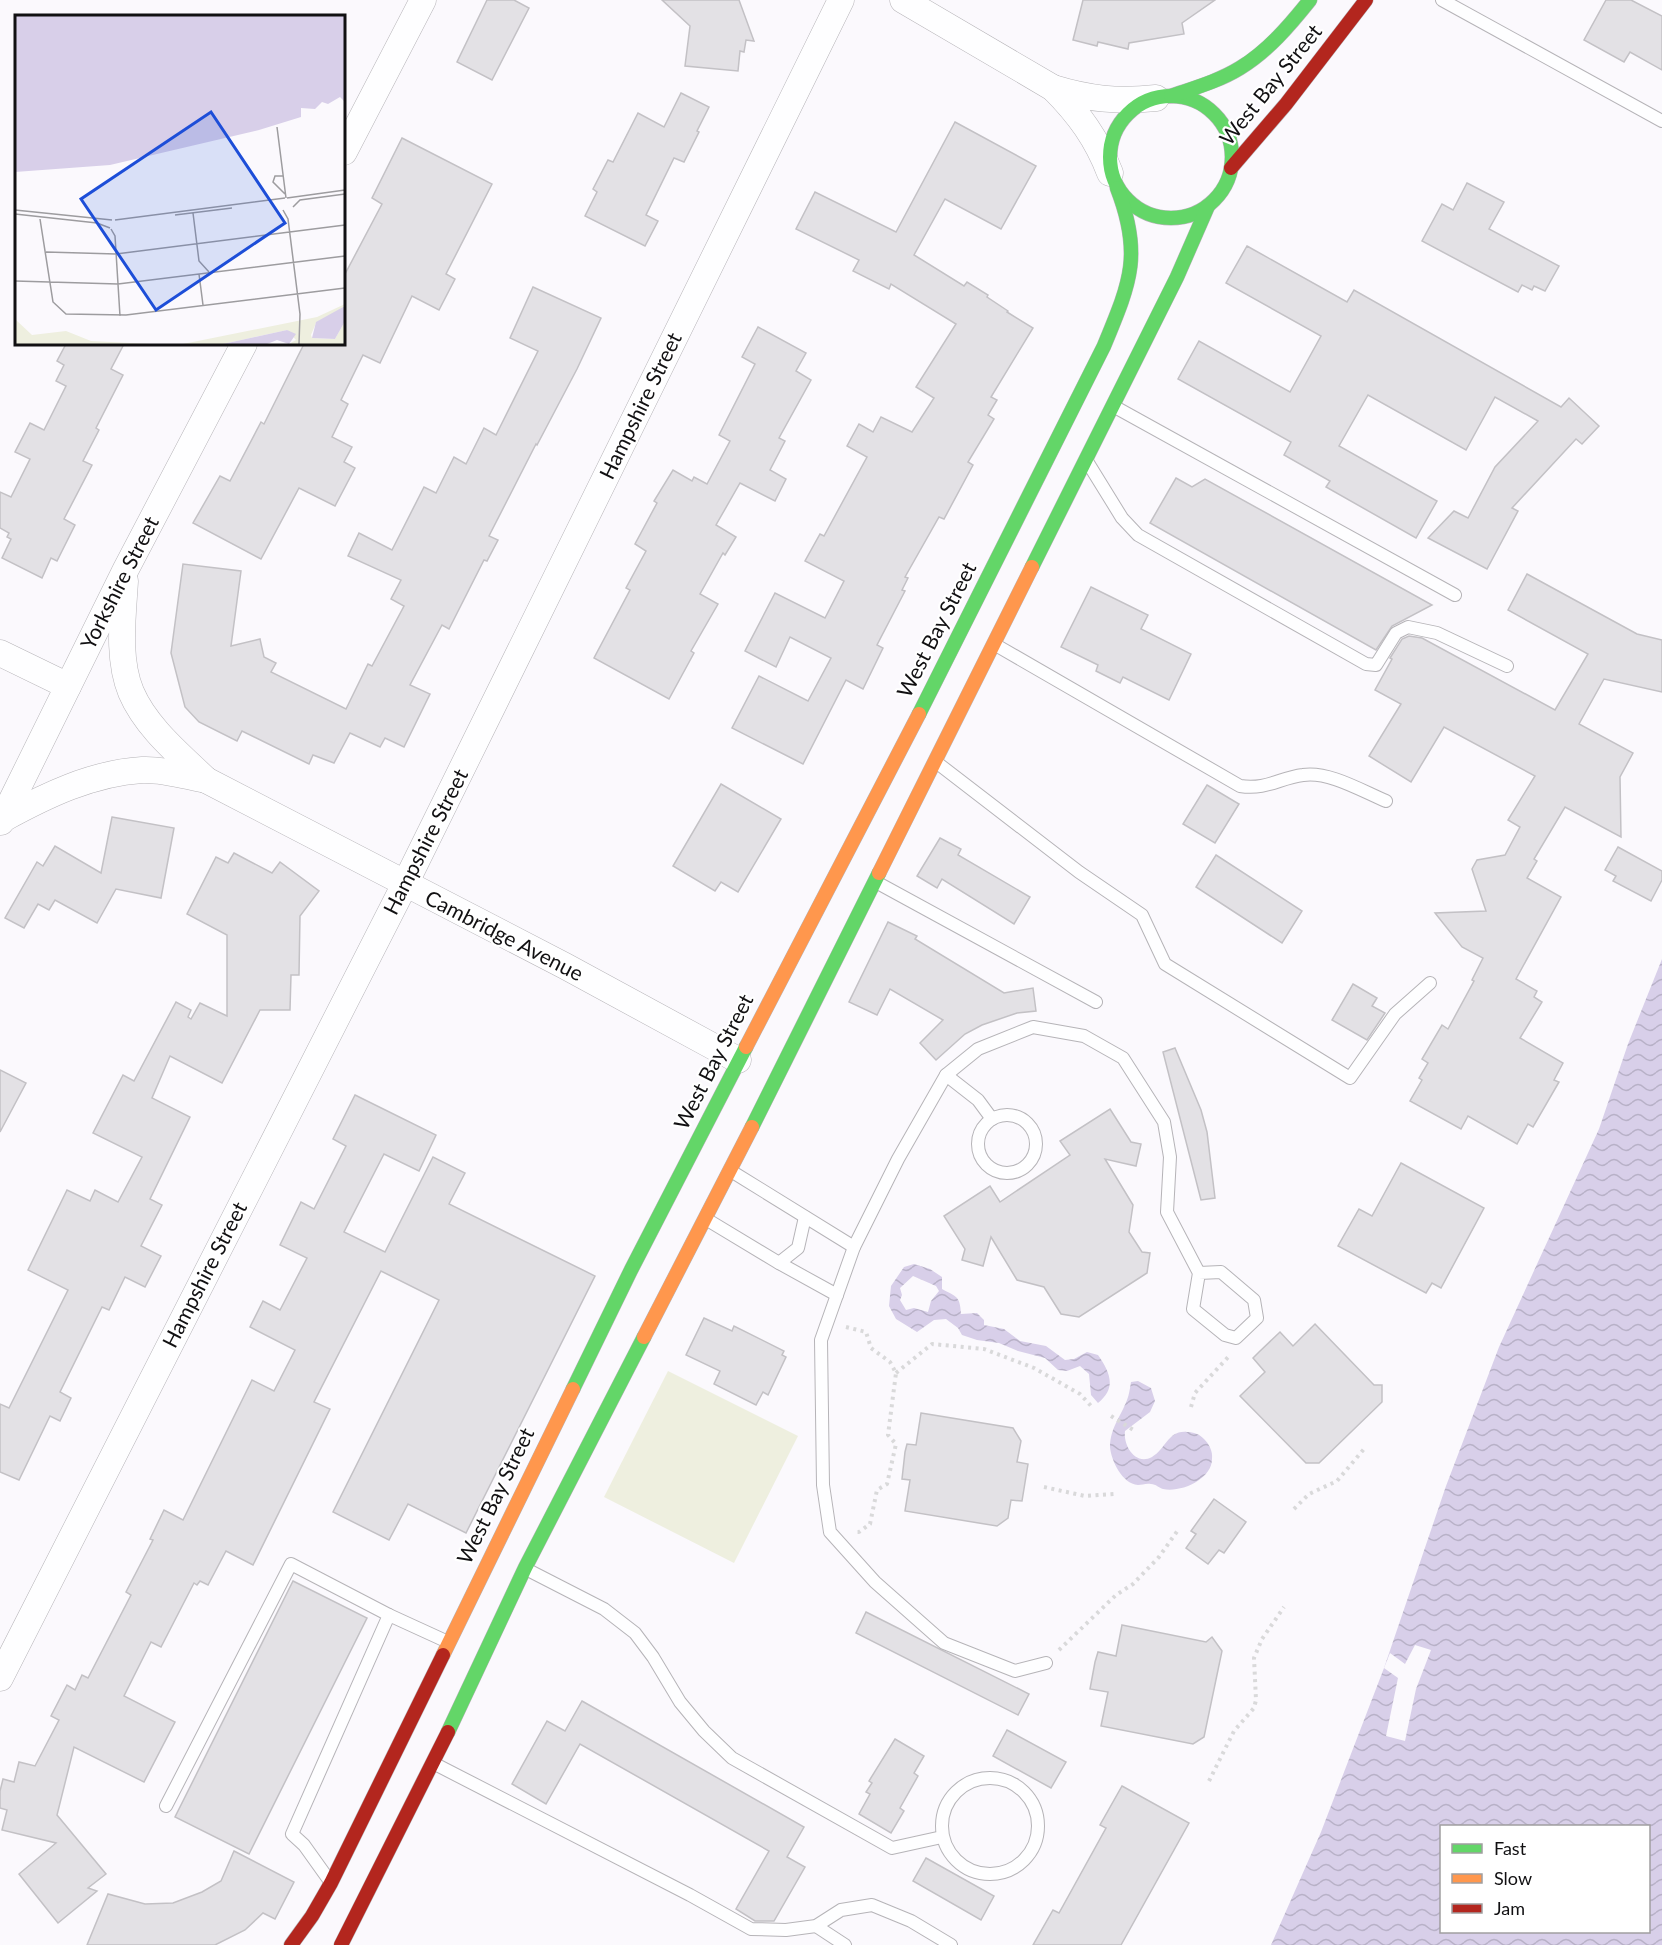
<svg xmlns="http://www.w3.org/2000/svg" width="1662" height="1945" font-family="Lato,sans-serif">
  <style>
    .park { fill: #eeefdf }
    .water { fill: url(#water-waves); fill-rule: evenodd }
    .pier { fill: #fbf9fd }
    .building { fill: #e3e1e5; stroke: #c3c1c5; stroke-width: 1.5 }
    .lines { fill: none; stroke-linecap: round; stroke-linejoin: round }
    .lane-casing { stroke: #b6b4b8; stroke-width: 14 }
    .street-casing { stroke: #b6b4b8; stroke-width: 27 }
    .fast-casing { stroke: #b6b4b8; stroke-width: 15 }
    .slow-casing { stroke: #b6b4b8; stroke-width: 15 }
    .jam-casing { stroke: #b6b4b8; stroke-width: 15 }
    .path { stroke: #d9d9da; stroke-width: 4; stroke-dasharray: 3 4.5; stroke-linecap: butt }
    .lane { stroke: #fefeff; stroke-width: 12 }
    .street { stroke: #fefeff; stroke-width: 26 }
    .fast { stroke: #63d668; stroke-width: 14 }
    .slow { stroke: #ff974d; stroke-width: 14 }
    .jam { stroke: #b3261e; stroke-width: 14 }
    .labels { text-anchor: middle; stroke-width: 4.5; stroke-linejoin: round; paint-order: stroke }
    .street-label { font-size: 21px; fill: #111012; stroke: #fff }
    .inset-road { fill: none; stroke: #9d9c9f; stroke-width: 1.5 }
    .view { fill: #1d4ed8; fill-opacity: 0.15; stroke: #1d4ed8; stroke-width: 3 }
    .inset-edge { fill: none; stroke: #111012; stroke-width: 3 }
  </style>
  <defs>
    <pattern id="water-waves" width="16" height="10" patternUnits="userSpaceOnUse" patternTransform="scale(1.5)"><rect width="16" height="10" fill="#d8cfe9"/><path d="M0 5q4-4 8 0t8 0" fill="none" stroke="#b8b1c7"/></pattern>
  </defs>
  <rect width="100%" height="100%" fill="#fbf9fd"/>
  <path class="park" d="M668 1371 798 1436 734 1563 604 1497Z"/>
  <g class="water">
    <path d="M1662 959V1945H1271L1321 1832 1384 1668 1446 1486 1499 1347 1599 1129 1628 1044ZM1442 1826H1648V1932H1442Z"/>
    <path d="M914 1264 930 1269 942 1277V1289C957 1297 960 1296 961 1314L977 1313 984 1320V1325L1004 1329 1020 1341 1046 1346 1065 1360 1074 1359 1087 1352 1098 1355C1110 1372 1117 1388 1098 1403L1091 1395 1089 1374 1080 1366 1067 1371 1058 1370 1045 1358 1018 1351 999 1343 977 1340 962 1335 958 1328 946 1319 934 1320 917 1332 896 1319 889 1306 891 1286 904 1267ZM913 1276 936 1286 939 1291 931 1301 928 1312 914 1308 906 1310 900 1300 902 1295 900 1288Z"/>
    <path d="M1138 1381 1151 1388 1155 1401 1150 1412 1125 1431C1123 1445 1135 1466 1152 1457 1166 1449 1168 1430 1187 1432 1194 1432 1199 1434 1204 1439 1209 1444 1213 1451 1212 1459 1212 1479 1181 1493 1163 1489 1159 1488 1156 1484 1151 1484 1146 1483 1142 1485 1138 1485 1122 1484 1111 1460 1110 1447 1110 1428 1121 1416 1127 1400 1129 1395 1130 1388 1131 1382Z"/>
  </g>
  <path class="pier" d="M1415 1645 1431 1650 1416 1689 1405 1741 1386 1736 1398 1678 1384 1668 1390 1653 1405 1664Z"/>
  <g class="building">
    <path d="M487 0H514L529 8 492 80 457 62Z"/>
    <path d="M662 0H739L754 41 746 40 744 52 740 51 738 71 685 66 690 26Z"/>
    <path d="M1083 0H1215L1182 23 1184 34 1129 43 1128 49 1098 42 1097 46 1073 40Z"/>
    <path d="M1606 0H1631L1662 16V70L1630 52 1624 62 1584 40Z"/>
    <path d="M681 93 709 107 697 131 699 132 684 162 674 158 646 215 658 221 645 246 585 216 597 192 593 189 608 160 613 162 638 113 664 127Z"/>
    <path d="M955 122 1036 166 1001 229 945 199 914 255 964 286 967 282 988 295 987 297 1008 311 1007 312 1033 328 991 397 997 400 988 415 994 419 968 462 973 465 944 519 939 517 905 577 908 578 902 590 905 591 877 645 883 648 863 689 846 680 803 764 732 728 759 676 808 701 831 658 790 637 776 667 745 651 775 593 825 618 844 581 805 561 820 534 824 536 867 457 847 446 859 424 873 432 881 417 912 432 934 398 916 387 956 324 891 284 889 289 853 271 859 260 796 229 815 192 896 232Z"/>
    <path d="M402 138 492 184 446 274 455 279 439 310 412 296 380 363 363 355 341 400 348 404 332 437 352 447 344 462 355 468 335 506 299 488 261 559 193 523 220 476 230 481 261 422 264 424 304 344H344V276L382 204 372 198Z"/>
    <path d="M1467 183 1504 202 1489 229 1559 266 1545 291 1534 286 1532 290 1522 285 1518 292 1422 241 1442 204 1453 210Z"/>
    <path d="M1247 246 1347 302 1354 290 1561 407 1569 398 1599 426 1582 444 1576 439 1512 508 1518 511 1487 569 1428 538 1454 511 1468 518 1495 467 1538 421 1495 397 1466 450 1368 395 1339 446 1437 501 1416 538 1326 487 1330 481 1284 455 1291 442 1178 379 1199 341 1290 392 1321 336 1226 283Z"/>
    <path d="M533 287 601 318 577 369 537 445 536 444 489 536 498 540 487 561 484 560 449 629 442 625 410 685 430 694 404 747 385 738 380 747 350 733 334 763 313 755 309 764 242 731 237 741 199 722 185 707 171 653 183 564 241 571 231 646 260 639 264 657 276 663 271 672 346 709 368 664 372 666 404 606 391 599 401 580 348 556 359 533 392 550 424 487 436 493 454 457 466 464 484 428 496 435 538 351 510 338Z"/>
    <path d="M758 327 806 353 796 371 811 380 779 438 785 441 770 470 786 479 775 501 740 483 716 525 736 537 725 555 723 553 700 594 718 604 691 651 694 653 669 699 594 658 630 590 626 588 646 551 635 544 657 503 654 501 673 470 692 481 694 477 707 484 730 441 719 435 755 364 742 357Z"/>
    <path d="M66 344H124L111 369 123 375 96 428 99 430 83 461 92 465 64 519 75 525 57 561 51 558 42 578 2 558 11 539 7 537 9 533 0 528V492L11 497 30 459 15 452 30 423 44 430 66 386 56 381 64 365 57 361Z"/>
    <path d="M1176 478 1192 487 1205 479 1432 605 1392 626 1376 650 1150 523Z"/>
    <path d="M1527 574 1637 634 1662 640V692L1604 679 1579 724 1633 753 1620 777 1621 837 1565 807 1534 859 1537 861 1527 878 1561 897 1516 979 1537 991 1534 997 1542 1002 1520 1038 1563 1063 1554 1080 1559 1082 1533 1127 1528 1124 1517 1144 1468 1116 1461 1129 1410 1101 1422 1080 1419 1078 1428 1063 1422 1059 1442 1025 1448 1029 1474 981 1472 980 1483 958 1462 947 1435 913 1486 911 1472 869 1477 860 1505 855 1520 827 1508 820 1535 776 1444 727 1411 782 1369 756 1401 704 1375 690 1392 659 1390 658 1402 639 1409 636 1422 638 1555 710 1588 654 1508 610Z"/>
    <path d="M1091 587 1148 615 1141 629 1191 654 1169 700 1123 677 1120 683 1096 671 1098 665 1061 647Z"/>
    <path d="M721 784 781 819 738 892 721 882 715 891 673 866Z"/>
    <path d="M1207 785 1239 804 1215 843 1183 824Z"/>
    <path d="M112 817 174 828 161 898 116 889 97 923 55 900 49 910 38 904 24 928 5 918 37 862 43 866 55 846 101 873Z"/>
    <path d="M940 838 961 849 958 855 1030 897 1014 924 942 879 937 888 917 876Z"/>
    <path d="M1618 847 1662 871V880L1651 901 1613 881 1616 876 1605 870Z"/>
    <path d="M234 853 272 873 280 862 319 891 300 916 299 975H291L290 1010H260L222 1083 170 1056 152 1098 190 1117 150 1199 162 1205 141 1246 161 1256 145 1287 125 1277 109 1310 102 1307 60 1392 71 1398 60 1421 50 1416 19 1480 0 1472V1404L9 1408 68 1290 28 1270 67 1190 90 1201 95 1190 118 1202 142 1157 93 1133 123 1075 134 1081 176 1002 191 1010 188 1017 191 1019 200 1003 227 1016V935L187 914 216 857 228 863Z"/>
    <path d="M1216 855 1302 911 1282 943 1196 887Z"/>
    <path d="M888 922 917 936 915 939 1004 993 1033 988 1036 1011 1017 1013 982 1025 965 1034 936 1060 920 1043 943 1020 890 989 877 1015 849 1002Z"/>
    <path d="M1353 984 1377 998 1372 1006 1385 1013 1367 1040 1332 1020Z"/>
    <path d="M1175 1048 1201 1110 1207 1132 1215 1198 1201 1200 1163 1052Z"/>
    <path d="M0 1070 26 1083 0 1132Z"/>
    <path d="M355 1095 436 1135 419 1171 384 1154 344 1232 385 1252 433 1157 465 1173 449 1204 595 1276 466 1533 408 1504 389 1540 333 1512 439 1300 381 1271 314 1402 330 1409 253 1565 226 1551 208 1585 200 1581 197 1585 194 1583 161 1647 151 1642 124 1696 175 1722 144 1782 74 1747 57 1815 106 1874 88 1888 97 1891 58 1923 19 1874 56 1843 2 1830 7 1810 0 1808V1791L3 1779 14 1782 19 1762 35 1766 59 1720 51 1716 67 1685 75 1690 82 1675 88 1678 131 1595 126 1592 153 1540 150 1539 164 1510 183 1520 252 1380 274 1391 295 1350 250 1327 263 1301 280 1310 307 1258 280 1245 301 1202 314 1209 346 1146 333 1139Z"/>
    <path d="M1110 1109 1131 1142 1141 1144 1136 1166 1105 1159 1133 1205 1129 1232 1142 1252 1150 1253 1147 1273 1079 1317 1061 1314 1044 1287 1017 1280 991 1237 983 1266 962 1260 965 1249 944 1216 990 1186 1000 1202 1070 1155 1060 1141Z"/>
    <path d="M1401 1163 1484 1208 1441 1288 1432 1283 1426 1293 1338 1246 1359 1209 1372 1216Z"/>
    <path d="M704 1318 732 1331 734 1326 784 1351 782 1355 786 1357 768 1395 763 1392 756 1405 714 1384 720 1371 686 1355Z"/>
    <path d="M1315 1324 1374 1385H1382V1402L1319 1463H1306L1240 1396 1265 1372 1253 1358 1259 1352 1280 1332 1293 1346Z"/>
    <path d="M921 1413 1013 1428 1021 1441 1017 1462 1028 1464 1022 1501 1011 1500 1008 1518 997 1526 905 1511 910 1480 902 1479 905 1452 907 1444 916 1445Z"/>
    <path d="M1214 1499 1246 1522 1224 1553 1219 1550 1208 1564 1186 1548 1196 1534 1191 1531Z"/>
    <path d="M293 1581 367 1618 249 1854 175 1817Z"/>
    <path d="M866 1612 1029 1694 1018 1715 856 1633Z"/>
    <path d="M1122 1625 1206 1642 1212 1637 1222 1651 1204 1737 1193 1744 1101 1726 1108 1692 1090 1689 1095 1662 1098 1652 1116 1656Z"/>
    <path d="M582 1701 804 1827 787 1857 805 1867 774 1921H755L736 1909 769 1851 580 1744 546 1804 512 1784 547 1721 565 1731Z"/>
    <path d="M1007 1730 1066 1762 1051 1788 993 1756Z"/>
    <path d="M895 1739 924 1756 914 1773 918 1776 900 1808 904 1811 891 1833 859 1814 870 1794 866 1792 872 1783 869 1781Z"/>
    <path d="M1122 1786 1189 1823 1121 1945H1033L1053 1910 1059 1913 1106 1828 1100 1825Z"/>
    <path d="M234 1851 294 1882 275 1919 263 1913 245 1930 215 1945H87L108 1894 145 1904 173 1903 202 1892 221 1881Z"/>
    <path d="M926 1858 994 1896 981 1920 913 1881Z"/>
  </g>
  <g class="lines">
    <g class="lane-casing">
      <g id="lane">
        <path d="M1442 0 1662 121"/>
        <path d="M1115 407 1455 595"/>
        <path d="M1088 463 1122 518 1138 535 1366 664 1376 665 1396 633 1408 627 1437 633 1507 666"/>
        <path d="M994 644 1240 786C1267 790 1279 778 1303 775 1329 771 1362 791 1386 801"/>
        <path d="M936 762 1079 872 1142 915 1165 964 1350 1078 1395 1014 1430 983"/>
        <path d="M876 882 1096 1002"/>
        <path d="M946 1075 978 1100 992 1119"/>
        <circle cx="1007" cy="1144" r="29"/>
        <path d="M731 1171 854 1247"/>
        <path d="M706 1219 779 1263 837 1295"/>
        <path d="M779 1263 798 1248 805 1217"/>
        <path d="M526 1569 604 1609 635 1633 653 1657 680 1702 704 1731 732 1758 892 1848 942 1837"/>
        <path d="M1046 1663 1015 1671 944 1643 875 1582 830 1532 823 1485 821 1340 854 1247 898 1159 946 1075 978 1049 1033 1027 1084 1036 1123 1058 1164 1122 1170 1157 1167 1212 1199 1273 1193 1309 1225 1335 1236 1338 1257 1318 1254 1300 1221 1272 1199 1273"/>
        <path d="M435 1764 690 1895 751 1929 786 1930 816 1926 841 1910 872 1905 911 1921 951 1945"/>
        <circle cx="990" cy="1826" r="48"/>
        <path d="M166 1806 291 1564 389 1615"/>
        <path d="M329 1880 304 1845 292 1834 389 1615 448 1642"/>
        <path d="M816 1926 845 1945"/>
      </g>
    </g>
    <g class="street-casing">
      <g id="street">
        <path d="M903 0 1053 88C1089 99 1117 102 1156 98"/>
        <path d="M1053 88C1079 114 1097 139 1110 173"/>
        <path d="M344 152 423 0"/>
        <path d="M125 581C123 616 117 658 131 692 146 727 178 753 206 780"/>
        <path d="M0 653 68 686"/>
        <path d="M3 819C45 796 92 773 142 770 163 769 185 776 206 780L565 966 738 1060"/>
        <path d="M1 822 126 569 244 344"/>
        <path d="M0 1678 405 884 841 0"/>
      </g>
    </g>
    <g class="fast-casing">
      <g id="fast">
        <circle cx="1171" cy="157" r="61"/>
        <path d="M1171 96C1194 88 1219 81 1240 68 1268 51 1290 25 1310 0"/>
        <path d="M1032 567 1177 277 1208 206"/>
        <path d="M919 714 1104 346C1130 283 1143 255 1117 188"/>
        <path d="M752 1127 879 873"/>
        <path d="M573 1389 631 1270 746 1047"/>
        <path d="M448 1732 525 1568 644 1337"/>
      </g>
    </g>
    <g class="slow-casing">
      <g id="slow">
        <path d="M879 873 1032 567"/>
        <path d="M746 1047 919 714"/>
        <path d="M644 1337 752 1127"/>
        <path d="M443 1655 573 1389"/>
      </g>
    </g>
    <g class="jam-casing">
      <g id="jam">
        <path d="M1231 168 1286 104 1366 0"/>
        <path d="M291 1945 312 1916 331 1883 443 1655"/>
        <path d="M341 1945 448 1732"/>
      </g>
    </g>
    <g class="path">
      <path d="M846 1327 866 1332 871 1348 890 1362 896 1373 888 1435 896 1444 887 1484 877 1490 870 1524 859 1532H855"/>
      <path d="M896 1373 932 1344 984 1349 1034 1368 1080 1394 1093 1408"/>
      <path d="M1191 1407 1195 1393 1230 1355"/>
      <path d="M1111 1416 1135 1431"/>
      <path d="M1044 1487 1085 1496 1114 1494"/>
      <path d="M1294 1509 1309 1494 1337 1481 1364 1449"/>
      <path d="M1059 1650 1116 1595 1133 1584 1159 1557 1178 1530"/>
      <path d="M1209 1781 1234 1731 1254 1708 1256 1700 1254 1658 1262 1639 1284 1607"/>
    </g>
    <use href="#lane" class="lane"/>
    <use href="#street" class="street"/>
    <use href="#fast" class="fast"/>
    <use href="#slow" class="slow"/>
    <use href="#jam" class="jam"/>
  </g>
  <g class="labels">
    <g class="street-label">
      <text transform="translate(1271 85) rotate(-51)" y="7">West Bay Street</text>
      <text transform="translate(641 406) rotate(-64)" y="7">Hampshire Street</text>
      <text transform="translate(120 583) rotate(-63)" y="7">Yorkshire Street</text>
      <text transform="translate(937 630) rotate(-63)" y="7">West Bay Street</text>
      <text transform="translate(426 842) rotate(-63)" y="7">Hampshire Street</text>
      <text transform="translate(504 936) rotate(27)" y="7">Cambridge Avenue</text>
      <text transform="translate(714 1062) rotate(-63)" y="7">West Bay Street</text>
      <text transform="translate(205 1275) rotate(-63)" y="7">Hampshire Street</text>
      <text transform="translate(496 1496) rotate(-64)" y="7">West Bay Street</text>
    </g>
  </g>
  <g transform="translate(15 15)">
    <rect width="330" height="330" fill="#fbf9fd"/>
    <path d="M330 289 324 298 301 308 296 320 297 323 320 324 329 308 330 295V329H274L281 325 272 315 208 329H168L302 302ZM0 304 17 320 51 316 76 326 135 329H0Z" fill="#eeefdf"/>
    <path d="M0 1H330V87L325 82 313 89 307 87 300 94 286 93V102L244 115 95 150 0 157ZM330 291 329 308 320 324 297 323 301 307ZM272 315 281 319 274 329 262 325 252 329H208Z" fill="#d8cfe9"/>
    <path class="inset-road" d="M262 112 271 183M268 161H260L258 167 270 179M272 183 330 175M278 192 285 185 330 179M0 195 97 205M268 195 273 204 285 299 284 329M178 198 184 246 194 257M0 199 82 208 95 213M160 200 217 193M25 204 38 287 51 299 111 300 330 273M100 205 270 183M96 214 100 221 105 301M31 237 101 239 330 210M184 259 188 290M0 266 103 269 330 241"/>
    <path class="view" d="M196 97 270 208 141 295 66 184Z"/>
    <rect width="330" height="330" class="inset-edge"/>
  </g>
  <rect x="1440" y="1825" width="210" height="108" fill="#ffffff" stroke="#a09fa0" stroke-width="1.5"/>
  <rect x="1452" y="1844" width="30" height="9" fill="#63d668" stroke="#a09fa0" stroke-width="1.5"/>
  <text x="1494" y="1855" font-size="18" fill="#111012">Fast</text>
  <rect x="1452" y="1874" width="30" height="9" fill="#ff974d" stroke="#a09fa0" stroke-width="1.5"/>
  <text x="1494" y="1885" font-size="18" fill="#111012">Slow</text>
  <rect x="1452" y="1904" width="30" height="9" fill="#b3261e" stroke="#a09fa0" stroke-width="1.5"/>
  <text x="1494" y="1915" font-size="18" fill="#111012">Jam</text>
</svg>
